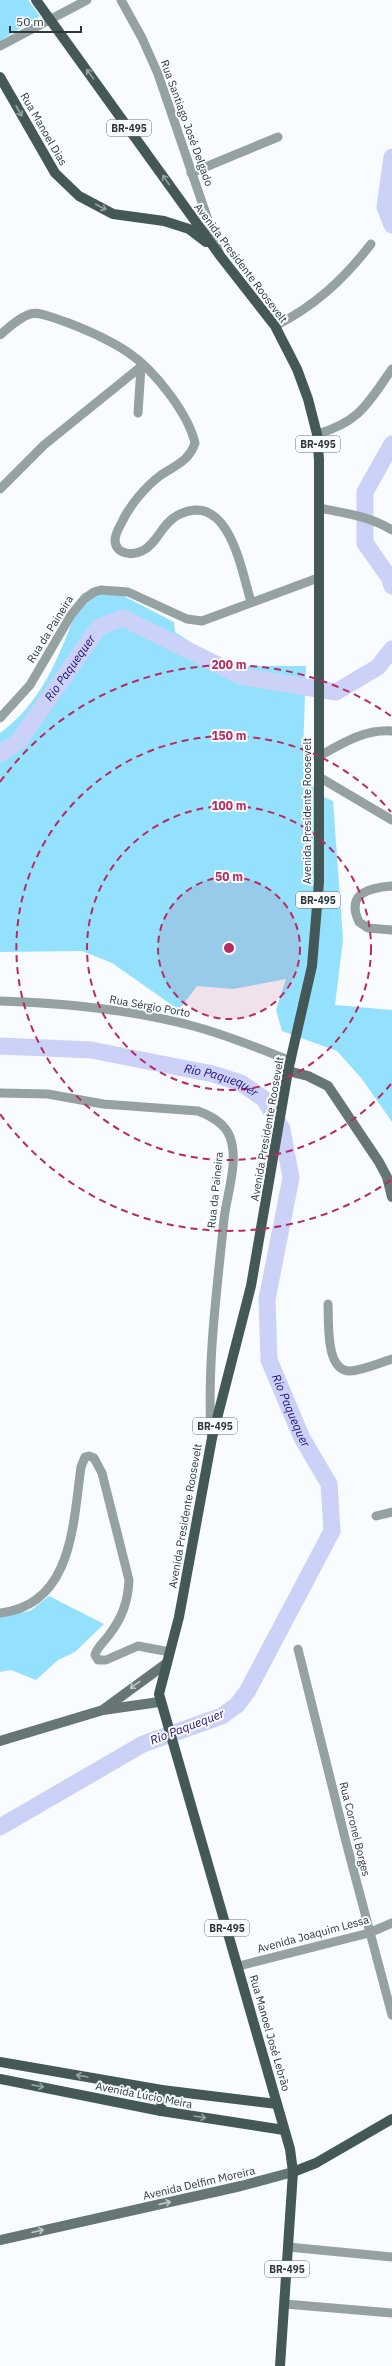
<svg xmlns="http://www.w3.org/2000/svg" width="392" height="2366" font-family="'IBM Plex Sans',sans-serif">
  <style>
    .green { fill: #94e1fd }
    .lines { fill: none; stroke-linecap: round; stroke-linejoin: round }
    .river { stroke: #ccd2f7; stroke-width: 17 }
    .street { stroke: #96a1a1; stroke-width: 9 }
    .secondary { stroke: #667676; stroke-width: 10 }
    .primary { stroke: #455858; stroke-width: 10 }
    .oneway { stroke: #96a2a3 }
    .oneway2 { stroke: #bec6c8 }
    .ring { fill: none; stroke: #b92b5f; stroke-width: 2; stroke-dasharray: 7 5 }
    .labels { text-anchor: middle; stroke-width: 4; stroke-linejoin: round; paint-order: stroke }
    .shield { fill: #f8fcfe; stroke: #6b7276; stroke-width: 1 }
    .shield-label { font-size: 10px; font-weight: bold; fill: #2e373b }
    .street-label { font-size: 11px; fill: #2e373b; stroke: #f8fcfe }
    .water-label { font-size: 12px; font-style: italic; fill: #220b75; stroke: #f8fcfe }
    .centre { fill: #b92b5f; stroke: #f8fcfe; stroke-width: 2 }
    .ring-label { font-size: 12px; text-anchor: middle; font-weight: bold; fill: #b92b5f; stroke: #f8fcfe; stroke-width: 4; stroke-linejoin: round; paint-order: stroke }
  </style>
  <rect width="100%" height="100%" fill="#f8fcfe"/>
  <g class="green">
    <path d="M0 0H28L40 16 0 41Z"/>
    <path d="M108 588 174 622 175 632 221 662 239 666H306L303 753 316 794 333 801 343 940 335 1005 392 1010V1122L362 1079 337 1051 282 1031 276 1010 286 979 233 989 197 986 179 1010 112 963 82 951 0 952V733C47 699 63 645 83 593Z"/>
    <path d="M49 1596 104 1624 75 1652 58 1660 36 1680 11 1670 0 1672V1616L30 1611Z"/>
  </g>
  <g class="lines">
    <g class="river">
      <path d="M392 157 385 207 392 225"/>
      <path d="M392 444 365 492V543L389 577 392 586"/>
      <path id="s1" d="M0 754 18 742 99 627 123 618 240 676 336 692 378 667 392 649"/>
      <path id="s2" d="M0 1046 91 1050 213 1074 241 1083 264 1099 282 1129 291 1178 267 1299 269 1360 302 1438 329 1484 332 1531 247 1692 237 1705 222 1716 143 1744 0 1827"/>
    </g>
    <g class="street">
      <path d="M121 0 142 38 158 74 219 252"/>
      <path d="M0 46 87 0"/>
      <path d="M191 173 278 137"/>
      <path d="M275 326C315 306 344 279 371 244"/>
      <path d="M0 335C9 327 19 318 30 314 41 311 55 319 66 322 87 330 110 340 129 353 154 370 188 413 195 443 189 461 176 465 161 475 145 487 129 506 121 524 118 529 115 536 115 541 116 554 132 556 142 551 157 544 162 523 178 515 229 490 241 569 251 602"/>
      <path d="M138 413 141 367"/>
      <path d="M317 434C360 422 368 403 392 369"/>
      <path d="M0 489 44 445 143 365"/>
      <path d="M319 508C345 513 369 516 392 530"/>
      <path d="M0 718 30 685 71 615 84 599 94 592 101 590 128 592 187 619 202 621 318 578"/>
      <path d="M318 757C341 744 364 729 392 731"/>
      <path d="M319 777 392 820"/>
      <path d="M392 886C367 888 346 894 359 922L368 928 392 930"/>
      <path d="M0 1001C62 1003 133 1010 193 1026 227 1035 258 1048 291 1061"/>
      <path d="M0 1093 48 1094 103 1104 198 1111C211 1116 225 1123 230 1137 239 1162 227 1193 224 1219 217 1290 207 1363 211 1434"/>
      <path d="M328 1304C329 1322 325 1371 350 1371 364 1370 379 1363 392 1359"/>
      <path d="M376 1516 392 1512"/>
      <path d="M0 1613C73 1605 73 1523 81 1467L85 1457 89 1456 94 1458 102 1473 129 1580C128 1602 122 1618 109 1635 104 1642 97 1647 95 1655L98 1660H106L138 1646 170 1652"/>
      <path d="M298 1649 346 1842 392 2015"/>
      <path d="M239 1966 369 1933 392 1923"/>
      <path d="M288 2247 392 2257"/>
      <path d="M285 2304 392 2313"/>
    </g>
    <g class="secondary">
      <path d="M288 1071 308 1076 328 1086 379 1162 387 1177 392 1197"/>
      <path d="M104 1709 167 1663"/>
      <path d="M0 1741 103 1710 159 1702"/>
      <path d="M0 2240 241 2186 293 2172"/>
    </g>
    <g class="primary">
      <path d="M36 0 221 257 275 326 297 369 308 399 317 434 319 460V882L312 966 288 1071 251 1286 212 1438 179 1617 159 1694 290 2149 293 2172 280 2366"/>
      <path d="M0 77 55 173 79 196 113 214 164 221 189 229 206 242"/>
      <path d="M0 2062 162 2090 277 2104"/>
      <path d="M0 2079 161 2111 284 2130"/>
      <path d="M161 2111 162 2090"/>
      <path d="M293 2172 316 2163 392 2119"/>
    </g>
  </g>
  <defs><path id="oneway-shaft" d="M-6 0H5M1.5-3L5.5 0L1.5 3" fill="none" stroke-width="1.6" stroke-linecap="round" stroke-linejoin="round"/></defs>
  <g class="oneway">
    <use href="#oneway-shaft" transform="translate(90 74) rotate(-126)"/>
    <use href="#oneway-shaft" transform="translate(19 111) rotate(61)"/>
    <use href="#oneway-shaft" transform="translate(166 180) rotate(-125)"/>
    <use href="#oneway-shaft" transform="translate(101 207) rotate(28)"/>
    <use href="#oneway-shaft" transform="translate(82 2076) rotate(-170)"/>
    <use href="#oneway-shaft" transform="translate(38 2086) rotate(11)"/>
    <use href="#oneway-shaft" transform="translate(200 2117) rotate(9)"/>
  </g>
  <g class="oneway2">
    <use href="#oneway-shaft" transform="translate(135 1685) rotate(144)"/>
    <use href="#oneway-shaft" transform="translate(165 2203) rotate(-13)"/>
    <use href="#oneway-shaft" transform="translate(38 2231) rotate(-13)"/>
  </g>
  <circle cx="229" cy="948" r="71" fill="#b92b5f" fill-opacity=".12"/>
  <g class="ring">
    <circle cx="229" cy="948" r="71"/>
    <circle cx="229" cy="948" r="142"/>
    <path d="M391 1084A212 212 0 1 1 391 812"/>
    <path d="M391 1180A283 283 0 0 1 0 1114M0 782A283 283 0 0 1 391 716"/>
  </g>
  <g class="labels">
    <g class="shield">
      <rect x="107" y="120" width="44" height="16" rx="3"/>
      <rect x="296" y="436" width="44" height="16" rx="3"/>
      <rect x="296" y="892" width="44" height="16" rx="3"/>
      <rect x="193" y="1418" width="44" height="16" rx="3"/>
      <rect x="205" y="1920" width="44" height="16" rx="3"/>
      <rect x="265" y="2261" width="44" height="16" rx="3"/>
    </g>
    <g class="shield-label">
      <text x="129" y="132">BR-495</text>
      <text x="318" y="448">BR-495</text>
      <text x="318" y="904">BR-495</text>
      <text x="215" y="1430">BR-495</text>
      <text x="227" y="1932">BR-495</text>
      <text x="287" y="2273">BR-495</text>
    </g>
    <g class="street-label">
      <text transform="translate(187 123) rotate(70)" y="4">Rua Santiago José Delgado</text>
      <text transform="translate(44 129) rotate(60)" y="4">Rua Manoel Dias</text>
      <text transform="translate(241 263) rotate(53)" y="4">Avenida Presidente Roosevelt</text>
      <text transform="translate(50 629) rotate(-58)" y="4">Rua da Paineira</text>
      <text transform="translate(307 811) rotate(-90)" y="4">Avenida Presidente Roosevelt</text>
      <text transform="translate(150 1006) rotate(10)" y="4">Rua Sérgio Porto</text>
      <text transform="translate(267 1129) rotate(-80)" y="4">Avenida Presidente Roosevelt</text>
      <text transform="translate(215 1190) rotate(-84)" y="4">Rua da Paineira</text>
      <text transform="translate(185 1516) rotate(-80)" y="4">Avenida Presidente Roosevelt</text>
      <text transform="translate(355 1829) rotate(76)" y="4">Rua Coronel Borges</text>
      <text transform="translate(313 1934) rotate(-15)" y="4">Avenida Joaquim Lessa</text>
      <text transform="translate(270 2033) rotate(74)" y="4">Rua Manoel José Lebrão</text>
      <text transform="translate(144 2095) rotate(11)" y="4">Avenida Lúcio Meira</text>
      <text transform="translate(199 2183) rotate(-13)" y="4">Avenida Delfim Moreira</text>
    </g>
    <g class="water-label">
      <text dy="4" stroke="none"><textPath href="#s1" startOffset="112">Rio Paquequer</textPath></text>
      <text dy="4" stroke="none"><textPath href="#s2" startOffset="225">Rio Paquequer</textPath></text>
      <text dy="4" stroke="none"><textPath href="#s2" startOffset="597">Rio Paquequer</textPath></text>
      <text transform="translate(187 1727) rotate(-21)" y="4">Rio Paquequer</text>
    </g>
  </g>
  <circle cx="229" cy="948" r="6" class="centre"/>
  <g class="ring-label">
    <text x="229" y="669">200 m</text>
    <text x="229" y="740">150 m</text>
    <text x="229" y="810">100 m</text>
    <text x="229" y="881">50 m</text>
  </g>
  <path d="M10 26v6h71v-6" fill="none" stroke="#2e373b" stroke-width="2"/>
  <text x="16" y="26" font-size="12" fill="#2e373b" stroke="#f8fcfe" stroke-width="3" paint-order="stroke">50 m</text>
</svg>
